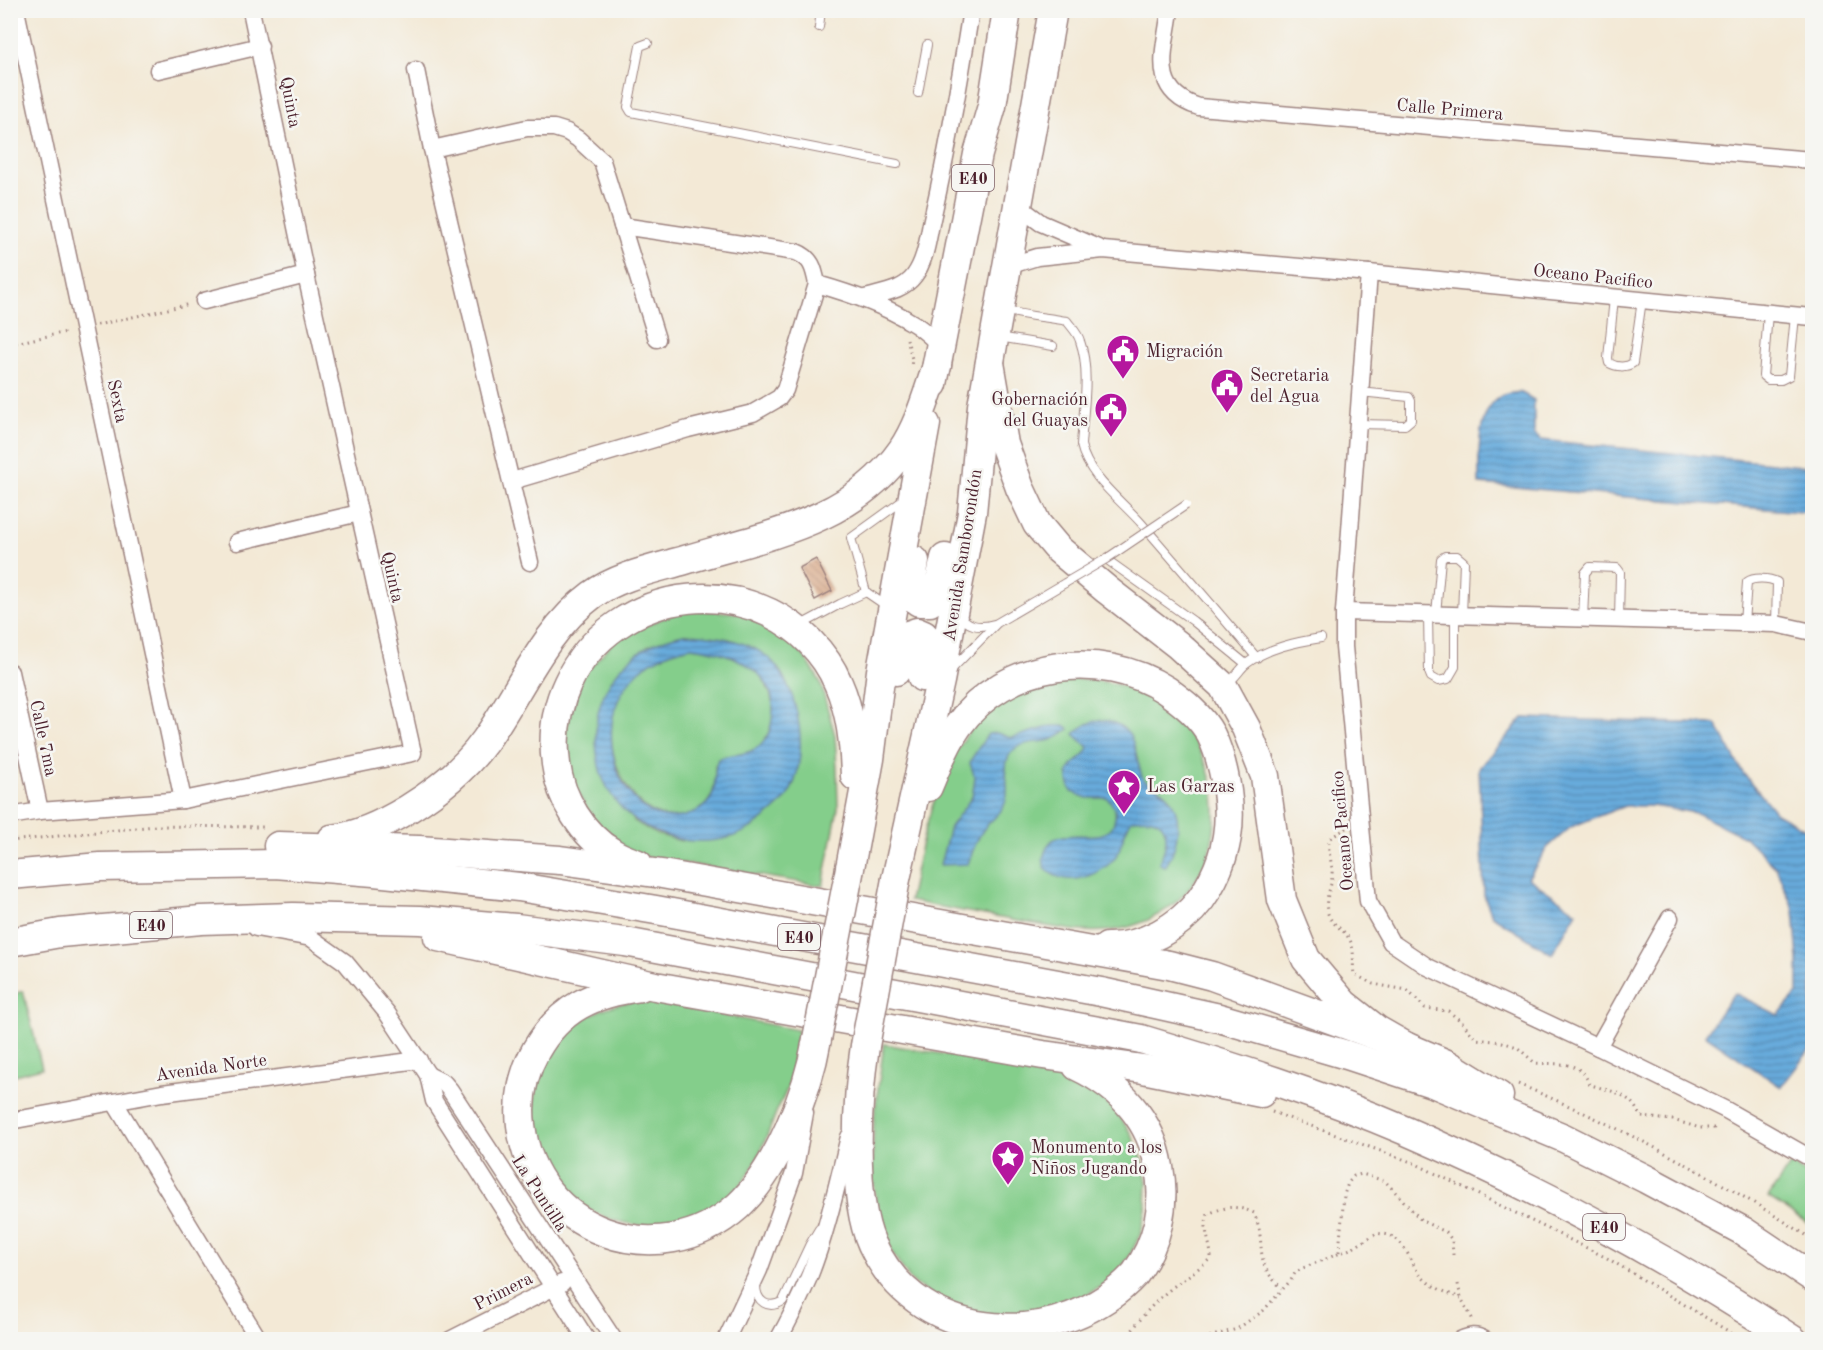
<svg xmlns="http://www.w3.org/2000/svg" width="1823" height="1350" font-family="'Old Standard TT',serif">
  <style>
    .green { fill: #84ce8b; stroke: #67765b; stroke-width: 1.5; fill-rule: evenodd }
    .water { fill: url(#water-rules); stroke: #586584; stroke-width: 1.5; fill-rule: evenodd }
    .building { fill: url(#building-back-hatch) }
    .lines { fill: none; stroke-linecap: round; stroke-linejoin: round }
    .lane-casing { stroke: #9e8480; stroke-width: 10 }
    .street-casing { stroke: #9e8480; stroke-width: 19 }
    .highway-casing { stroke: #9e8480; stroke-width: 31 }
    .path { stroke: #9e8480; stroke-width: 3; stroke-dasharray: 1.5 4.5; stroke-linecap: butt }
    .lane { stroke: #fff; stroke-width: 8 }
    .street { stroke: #fff; stroke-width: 16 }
    .highway { stroke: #fff; stroke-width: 28 }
    .lane-bridge-casing { stroke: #9e8480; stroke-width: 10; stroke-linecap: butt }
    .highway-bridge-casing { stroke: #9e8480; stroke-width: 31; stroke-linecap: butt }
    .lane-bridge { stroke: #fff; stroke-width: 8 }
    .highway-bridge { stroke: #fff; stroke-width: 28 }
    .labels { text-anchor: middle; stroke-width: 5; stroke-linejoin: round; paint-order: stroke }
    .shield { fill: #f6f6f2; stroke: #7e6067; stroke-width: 1.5 }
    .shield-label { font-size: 16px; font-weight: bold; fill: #4a1f2b }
    .street-label { font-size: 18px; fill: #4a1f2b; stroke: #f6f6f2 }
    .poi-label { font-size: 18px; fill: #4a1f2b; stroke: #f6f6f2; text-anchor: start }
  </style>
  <defs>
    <pattern id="water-rules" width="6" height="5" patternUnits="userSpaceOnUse" patternTransform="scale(1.5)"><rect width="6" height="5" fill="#67abdc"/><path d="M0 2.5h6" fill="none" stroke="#578bb3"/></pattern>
    <pattern id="building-back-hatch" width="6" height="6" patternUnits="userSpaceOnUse" patternTransform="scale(1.5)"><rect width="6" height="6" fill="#ddb497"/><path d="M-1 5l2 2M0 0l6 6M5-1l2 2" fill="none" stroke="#bf9a82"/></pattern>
  </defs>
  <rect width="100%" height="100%" fill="#f6f6f2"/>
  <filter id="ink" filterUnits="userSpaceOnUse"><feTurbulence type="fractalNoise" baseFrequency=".0167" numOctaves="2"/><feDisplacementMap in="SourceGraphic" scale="12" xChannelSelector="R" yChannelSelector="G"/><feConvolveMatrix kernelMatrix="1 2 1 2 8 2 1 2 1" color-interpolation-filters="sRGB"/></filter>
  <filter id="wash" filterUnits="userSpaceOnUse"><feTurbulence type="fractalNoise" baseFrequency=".008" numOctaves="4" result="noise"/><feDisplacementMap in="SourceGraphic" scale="24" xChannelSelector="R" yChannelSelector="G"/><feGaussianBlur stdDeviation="1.35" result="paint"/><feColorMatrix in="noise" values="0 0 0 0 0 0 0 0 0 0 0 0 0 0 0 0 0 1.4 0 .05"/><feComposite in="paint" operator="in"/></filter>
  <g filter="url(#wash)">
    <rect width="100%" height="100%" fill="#f3e9d6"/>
    <g class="green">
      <path d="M685 609 741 613 790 639 807 660 820 681 835 735 837 768 838 808 823 886 646 857 625 848 595 823 570 779 566 729 582 676 618 637ZM684 634 729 639 746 645 799 727 681 841 656 834 634 821 596 730 648 646Z"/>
      <path d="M691 647C709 649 729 652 745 662 769 677 781 709 768 734 764 742 760 747 752 751 743 755 734 755 725 756L715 766C716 783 715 800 699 810 625 857 549 674 691 647Z"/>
      <path d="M1051 679C1085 679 1118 679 1148 697 1245 753 1238 904 1120 929 1087 936 1049 926 1017 921 981 914 945 908 909 901 924 830 940 742 1004 698 1017 689 1036 685 1051 679Z"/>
      <path d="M23 991 42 1068 11 1076V995Z"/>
      <path d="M640 1001 661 1003 798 1030C795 1048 794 1066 789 1084 786 1094 780 1103 776 1113 766 1138 757 1165 740 1186 695 1240 615 1236 564 1193 559 1189 556 1180 552 1174 529 1134 526 1091 553 1051 575 1019 601 1004 640 1001Z"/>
      <path d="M884 1044 1056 1073 1081 1082 1100 1095 1116 1111 1132 1135 1141 1156 1147 1181 1146 1210 1141 1233 1129 1257 1113 1279 1047 1319 956 1312 911 1281 892 1253 881 1228 876 1203 872 1170 874 1118Z"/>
      <path d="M1791 1164 1812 1179V1226L1768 1197Z"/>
    </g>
    <g class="water">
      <path d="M1520 392 1534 400V434L1541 440 1812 467V513L1479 484C1479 459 1475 411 1501 396 1506 393 1514 393 1520 392Z"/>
      <path d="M684 634C710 635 739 638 762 653 802 678 815 772 780 805 766 818 749 832 731 837 680 851 624 829 603 779 598 768 597 755 596 743 593 686 629 645 684 634ZM691 647C733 652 784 672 771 725 769 735 763 745 753 750 742 756 729 754 718 759 712 771 718 785 711 798 705 808 695 813 685 816 611 835 563 672 691 647Z"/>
      <path d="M1523 718 1716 724 1743 773 1776 813 1812 833V1047L1781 1087 1705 1035 1734 993 1778 1015 1798 993V960L1794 910 1776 868 1745 837 1696 813 1652 806H1625L1596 817 1571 827 1547 848 1528 878 1577 912 1552 954 1492 916 1484 895 1479 768Z"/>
      <path d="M1101 720C1141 725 1132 752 1143 779 1153 786 1163 789 1170 799 1184 819 1177 849 1165 867L1159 863C1173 834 1167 812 1131 820 1125 830 1123 839 1119 850 1112 868 1086 881 1067 879 1060 878 1051 875 1046 869 1043 864 1043 857 1045 852 1055 817 1110 854 1115 818 1117 810 1112 803 1107 798H1087L1072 792C1057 762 1086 763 1088 747L1074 734C1082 726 1090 721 1101 720Z"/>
      <path d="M1052 726H1066L1069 729C1064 732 1058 737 1053 739 1041 744 1028 740 1016 748 998 761 1011 783 1006 800 1003 813 991 819 983 830 976 840 972 853 968 864L940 865 950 827 972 797 975 778 970 763 972 758 988 734 997 733 1011 738Z"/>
    </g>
    <g id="blocks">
      <path class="building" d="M816 559 832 591 815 600 799 568Z"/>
    </g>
  </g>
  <g filter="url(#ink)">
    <use href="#blocks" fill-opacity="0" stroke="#9e8480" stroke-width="1.5"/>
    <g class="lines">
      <g class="lane-casing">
        <g id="lane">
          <path d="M819 27 821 10"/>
          <path d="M648 43 640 46 628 107 631 112 897 164"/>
          <path d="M918 93 927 45"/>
          <path d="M1614 298 1608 358 1609 363C1616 367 1626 368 1633 363L1642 300"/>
          <path d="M1004 310C1025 316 1046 317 1067 321 1071 327 1078 333 1080 341 1091 372 1083 412 1081 445 1088 477 1122 501 1142 524 1181 569 1219 613 1257 658"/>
          <path d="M1768 313 1763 376 1768 380H1781L1789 376 1795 316"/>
          <path d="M999 337 1053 346"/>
          <path d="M1358 424 1405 425 1411 420V401L1409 397 1360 392"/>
          <path d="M1106 559 1193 621 1246 664"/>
          <path d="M866 592 888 607"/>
          <path d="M959 613C967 627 979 628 994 624"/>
          <path d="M1428 614 1429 672 1431 677 1438 681 1448 679 1455 667V615"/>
          <path d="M1436 614 1441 559 1445 556H1457L1464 562 1462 615"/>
          <path d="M1583 619 1585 573 1590 567 1617 568 1620 572 1619 620"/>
          <path d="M1744 623 1747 582C1754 577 1769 578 1777 582L1776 624"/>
          <path d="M799 626 840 604 866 592 851 538 905 499"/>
          <path d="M951 670 997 623 1065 583"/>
          <path d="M1226 684C1235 679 1239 670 1246 664 1267 648 1296 642 1321 638"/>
          <path d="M756 1285C756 1302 768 1310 783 1301L810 1244 819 1229"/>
        </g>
      </g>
      <g class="street-casing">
        <g id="street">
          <path d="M16 10 183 800"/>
          <path d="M1170 10C1165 51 1148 91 1199 107L1812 160"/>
          <path d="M158 70 260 46"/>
          <path d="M416 70 432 149 530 562"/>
          <path d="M432 149 527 128H554L567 132 578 139 602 161 657 339"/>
          <path d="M1018 206 1041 223 1099 248"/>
          <path d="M1008 266 1037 257 1103 250 1369 273 1812 317"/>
          <path d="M1369 273 1344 612V647L1368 901 1391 942 1428 967 1598 1047 1726 1110 1812 1159"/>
          <path d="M817 284C849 293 882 304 911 322 922 328 931 337 940 345"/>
          <path d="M865 298C882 293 903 291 914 276 926 260 928 237 932 219 948 150 960 80 971 10"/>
          <path d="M204 301 306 275"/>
          <path d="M512 481 688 429 753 413 779 398 785 390 817 284C814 269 812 258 796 252L622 226"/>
          <path d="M237 542 359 513"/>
          <path d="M1344 612 1776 624 1812 632"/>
          <path d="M10 672 40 811"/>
          <path d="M10 816 40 811 183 800 413 753 306 275 251 10"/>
          <path d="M256 928 311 938 345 962 387 1013 428 1075 434 1101 587 1340"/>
          <path d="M1598 1047 1670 918"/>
          <path d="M428 1075 444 1083 450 1090 614 1340"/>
          <path d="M115 1103 259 1340"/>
          <path d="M10 1121 162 1093 419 1060"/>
          <path d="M450 1340 562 1283"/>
          <path d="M726 1340 759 1270 794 1173 805 1113"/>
          <path d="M778 1340C790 1319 800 1298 809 1277 827 1232 837 1184 849 1137"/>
          <path d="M1460 1340C1470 1336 1475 1334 1485 1340"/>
        </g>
      </g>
      <g class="highway-casing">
        <g id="highway">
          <path d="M990 363 1004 444 1020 488 1037 524 1058 549 1107 590 1178 645 1223 686 1246 728 1265 776 1282 900 1306 959 1344 1004 1377 1030 1405 1046 1447 1064 1499 1096"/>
          <path d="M933 384 978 154 992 106 1007 10"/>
          <path d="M915 561 910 590 915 599 919 602H930L937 594 945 558"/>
          <path d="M896 671 905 636 917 632 924 635 928 641 922 677"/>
          <path d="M928 787C937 766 945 744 958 726 1005 660 1101 648 1166 690 1183 702 1201 716 1211 735 1220 753 1224 772 1227 791 1233 831 1224 866 1201 899 1180 927 1142 948 1107 947"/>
          <path d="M332 839C359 836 385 823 408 809 437 791 465 769 485 741 520 692 543 631 592 595 618 576 654 569 685 560 764 536 852 522 902 450 919 425 927 394 937 366"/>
          <path d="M278 846 419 850 560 860 662 874 1169 965 1212 976 1405 1046"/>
          <path d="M638 864C630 861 620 858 613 853 583 836 560 798 556 764 540 645 663 563 770 613 799 627 825 652 838 683 851 712 854 744 855 776"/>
          <path d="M850 868 870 759 881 671 926 424"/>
          <path d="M10 875 100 867 275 864 374 872 519 887 656 910 1101 992 1219 1018 1347 1055 1435 1084 1564 1138 1646 1179 1743 1231 1812 1277"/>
          <path d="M896 879 940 681 972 513 982 406 1053 10"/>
          <path d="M438 937 655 986 1043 1055 1143 1069 1261 1093"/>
          <path d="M10 942 60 933 201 920 293 917 420 920 516 928 625 942 1141 1039C1231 1066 1320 1094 1406 1131 1541 1189 1670 1260 1793 1340"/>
          <path d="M640 987C593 993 560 1008 536 1050 523 1073 518 1100 521 1125 533 1231 659 1277 738 1206 778 1169 808 1092 817 1039"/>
          <path d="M865 1046C857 1097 851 1198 872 1244 920 1350 1065 1350 1135 1274 1158 1243 1166 1205 1159 1167 1151 1119 1119 1086 1077 1066"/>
        </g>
      </g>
      <g class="path">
        <path d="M97 325 190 304"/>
        <path d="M907 339 912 359 911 367"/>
        <path d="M10 344 67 332"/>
        <path d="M1347 828 1330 838C1326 851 1333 861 1332 875 1332 890 1322 901 1329 916 1333 925 1343 929 1348 937 1356 948 1352 961 1354 974L1373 984 1407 990 1425 1008 1448 1011 1461 1021 1476 1039 1502 1042 1517 1047 1535 1063C1557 1065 1581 1059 1589 1084 1601 1089 1615 1090 1626 1098 1633 1102 1637 1110 1641 1117L1673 1120 1700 1128H1714L1716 1124"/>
        <path d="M10 841 155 826 266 827"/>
        <path d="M1518 1084C1620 1126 1719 1179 1812 1239"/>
        <path d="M1272 1112 1414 1163 1607 1258 1743 1340"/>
        <path d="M1339 1252 1344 1195 1348 1183 1354 1176 1362 1174 1385 1181 1422 1221 1446 1232 1452 1240 1453 1255"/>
        <path d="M1458 1284 1461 1298 1473 1320"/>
        <path d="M1126 1340C1139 1319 1154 1302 1173 1287 1186 1277 1199 1269 1211 1258 1211 1242 1202 1230 1208 1214 1226 1206 1236 1205 1254 1213 1268 1245 1251 1262 1282 1288"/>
        <path d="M1198 1340 1237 1329 1263 1311 1291 1280 1295 1273 1303 1268 1353 1248 1377 1233C1381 1234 1387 1234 1391 1236 1407 1243 1411 1266 1423 1278 1434 1288 1447 1293 1461 1298"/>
      </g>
      <use href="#lane" class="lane"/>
      <use href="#street" class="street"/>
      <use href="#highway" class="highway"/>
      <g class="lane-bridge-casing">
        <path id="lane-bridge" d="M1065 583 1106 559 1186 505"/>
      </g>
      <g class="highway-bridge-casing">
        <g id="highway-bridge">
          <path d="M817 1039 850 868"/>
          <path d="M865 1046 896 879"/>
        </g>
      </g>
      <use href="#lane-bridge" class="lane-bridge"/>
      <use href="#highway-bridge" class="highway-bridge"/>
    </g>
  </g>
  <defs>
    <g id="civic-pin" transform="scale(1.725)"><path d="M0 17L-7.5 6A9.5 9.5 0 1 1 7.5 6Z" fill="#b5179e" stroke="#f6f6f2"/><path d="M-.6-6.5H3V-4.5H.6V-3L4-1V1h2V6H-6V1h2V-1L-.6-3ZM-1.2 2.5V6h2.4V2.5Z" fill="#fff"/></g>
    <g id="sight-pin" transform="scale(1.725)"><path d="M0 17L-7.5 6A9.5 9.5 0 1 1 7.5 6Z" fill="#b5179e" stroke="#f6f6f2"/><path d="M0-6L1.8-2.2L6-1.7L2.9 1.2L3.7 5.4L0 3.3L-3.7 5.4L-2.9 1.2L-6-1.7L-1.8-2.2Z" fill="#fff"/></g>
  </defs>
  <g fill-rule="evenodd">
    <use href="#civic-pin" x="1123" y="351"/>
    <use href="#civic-pin" x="1227" y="385"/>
    <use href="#civic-pin" x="1111" y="409"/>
    <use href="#sight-pin" x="1124" y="786"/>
    <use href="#sight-pin" x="1008" y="1157"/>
  </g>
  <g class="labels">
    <g class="shield">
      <rect x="952" y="165" width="42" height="26" rx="4.5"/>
      <rect x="130" y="912" width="42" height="26" rx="4.5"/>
      <rect x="778" y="924" width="42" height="26" rx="4.5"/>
      <rect x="1583" y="1214" width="42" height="26" rx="4.5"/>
    </g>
    <g class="shield-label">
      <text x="973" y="184">E40</text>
      <text x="151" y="931">E40</text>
      <text x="799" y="943">E40</text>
      <text x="1604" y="1233">E40</text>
    </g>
    <g class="street-label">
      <text transform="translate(291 102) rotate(79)" y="6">Quinta</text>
      <text transform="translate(1450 109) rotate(5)" y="6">Calle Primera</text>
      <text transform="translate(1593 276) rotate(6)" y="6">Oceano Pacifico</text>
      <text transform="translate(118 401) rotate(78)" y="6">Sexta</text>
      <text transform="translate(962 555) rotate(-81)" y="6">Avenida Samborondón</text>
      <text transform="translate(393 577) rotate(77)" y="6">Quinta</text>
      <text transform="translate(44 738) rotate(78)" y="6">Calle 7ma</text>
      <text transform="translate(1342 831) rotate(-95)" y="6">Oceano Pacifico</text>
      <text transform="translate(211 1067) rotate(-8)" y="6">Avenida Norte</text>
      <text transform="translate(540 1193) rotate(57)" y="6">La Puntilla</text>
      <text transform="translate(503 1291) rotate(-27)" y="6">Primera</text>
    </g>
    <g class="poi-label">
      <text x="1146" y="357">Migración</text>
      <text x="1250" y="381">Secretaria<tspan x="1250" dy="21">del Agua</tspan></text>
      <text x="1088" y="405" text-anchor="end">Gobernación<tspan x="1088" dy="21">del Guayas</tspan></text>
      <text x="1147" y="792">Las Garzas</text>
      <text x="1031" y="1153">Monumento a los<tspan x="1031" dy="21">Niños Jugando</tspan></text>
    </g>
  </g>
  <rect width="1823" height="1350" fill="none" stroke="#f6f6f2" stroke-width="36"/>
</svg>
